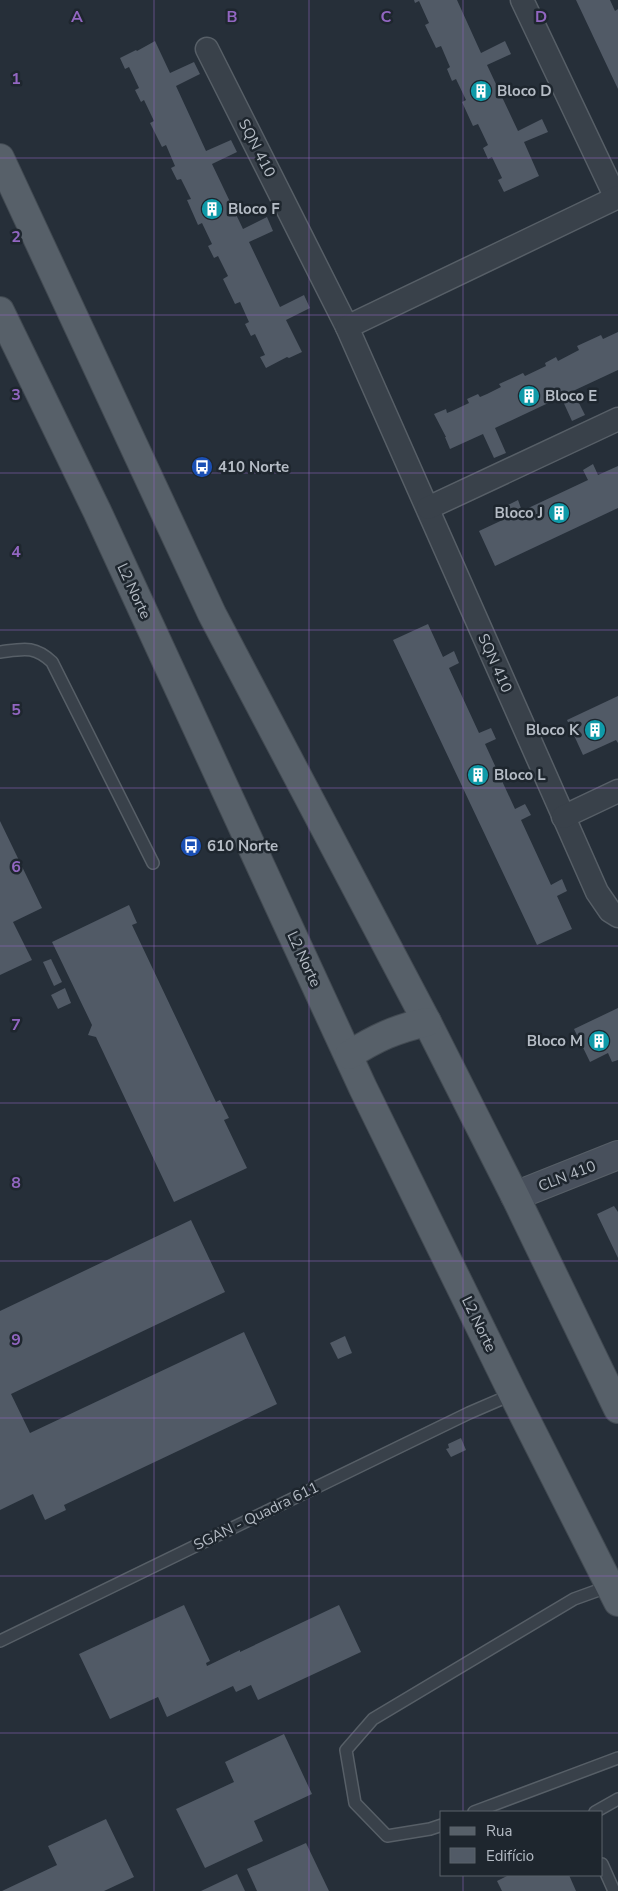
<svg xmlns="http://www.w3.org/2000/svg" width="618" height="1891" font-family="'Nunito Sans',sans-serif">
	<rect width="100%" height="100%" fill="#262f39"/>
	<g fill="#515a66">
		<polygon points="414,0 457,0 481,53 505,41 511,54 487,65 518,131 542,119 548,132 524,142 539,176 504,192 498,180 502,178 492,157 488,159 483,148 488,145 478,124 473,126 462,102 466,100 456,79 452,81 447,69 450,67 441,46 436,48 425,25 429,23 419,1 415,3"/>
		<polygon points="576,0 610,0 615,11 618,9 618,89"/>
		<polygon points="155,41 170,73 194,62 200,74 176,86 206,151 231,140 237,152 212,164 243,229 267,217 273,231 249,242 280,307 304,295 310,308 286,320 302,352 289,358 287,357 266,368 260,357 265,355 255,334 251,336 245,324 249,322 240,302 235,304 223,279 228,276 218,256 214,258 208,246 212,244 202,223 198,225 187,200 191,199 181,179 177,180 171,168 175,166 166,145 162,147 150,123 154,121 144,100 141,102 135,90 139,88 129,67 125,69 120,58 136,50 137,51"/>
		<polygon points="618,332 618,370 573,391 585,415 572,421 561,397 495,428 506,453 494,458 483,434 450,449 445,437 446,437 434,414 446,409 447,413 452,411 469,403 467,399 478,394 480,397 487,394 501,387 499,384 523,373 525,376 546,366 545,363 556,357 558,361 579,350 577,346 601,335 603,339"/>
		<polygon points="593,464 598,475 618,466 618,508 495,566 479,531 511,516 506,506 518,500 522,511 588,480 583,470"/>
		<polygon points="428,624 443,657 454,651 459,663 449,668 479,733 491,728 496,739 485,744 515,809 525,804 531,815 521,820 551,885 562,879 567,891 557,896 572,929 537,945 393,640"/>
		<polygon points="618,696 618,743 616,740 583,755 567,720"/>
		<polygon points="0,821 42,908 13,922 32,960 0,975"/>
		<polygon points="129,905 137,923 132,925 216,1102 220,1100 229,1118 224,1120 247,1168 174,1202 96,1037 88,1035 92,1025 52,942"/>
		<polygon points="51,959 62,982 54,986 43,962"/>
		<polygon points="65,988 71,1003 58,1009 51,995"/>
		<polygon points="618,1008 618,1060 612,1062 608,1053 590,1062 574,1029"/>
		<polygon points="614,1206 618,1212 618,1258 597,1214"/>
		<polygon points="191,1220 225,1292 11,1394 30,1433 244,1332 277,1404 64,1505 66,1510 45,1520 33,1494 0,1510 0,1311"/>
		<polygon points="345,1336 352,1353 338,1359 330,1343"/>
		<polygon points="461,1438 466,1450 451,1457 446,1449 449,1448 448,1444"/>
		<polygon points="184,1605 210,1661 206,1663 207,1666 240,1650 240,1652 339,1605 361,1652 258,1700 251,1685 236,1692 233,1686 167,1717 158,1697 110,1719 79,1654"/>
		<polygon points="284,1734 312,1794 254,1821 263,1841 205,1868 176,1809 234,1782 225,1762"/>
		<polygon points="106,1819 134,1877 104,1891 2,1891 57,1865 48,1846"/>
		<polygon points="306,1843 329,1891 257,1891 247,1869"/>
		<polygon points="237,1874 245,1891 201,1891"/>
		<polygon points="509,1875 569,1875 576,1891 502,1891 497,1881"/>
	</g>
	<g fill="none" stroke-linecap="round" stroke-linejoin="round">
		<g stroke="#575f67" stroke-width="14">
			<g id="lane">
				<path d="M 0,652 C 23,649 34,645 52,662 L 153,863"/>
				<polyline points="0,1641 469,1413 513,1394"/>
				<polyline points="474,1812 618,1758"/>
				<polyline points="595,1812 618,1799"/>
				<polyline points="442,1825 430,1829 387,1836 355,1803 346,1750 373,1719 574,1599 610,1586"/>
				<polyline points="602,1864 614,1891"/>
			</g>
		</g>
		<g stroke="#575f67" stroke-width="25">
			<g id="street">
				<polyline points="522,0 616,198"/>
				<polyline points="207,49 347,327"/>
				<polyline points="618,197 347,327 597,892 610,911 618,916"/>
				<polyline points="428,508 618,419"/>
				<polyline points="563,817 618,791"/>
			</g>
		</g>
		<g stroke="#575f67" stroke-width="30">
			<polyline id="secondary" points="515,1196 618,1155"/>
		</g>
		<g stroke="#424a52" stroke-width="30">
			<g id="primary">
				<polyline points="0,158 212,614 427,1022 515,1196 618,1409"/>
				<polyline points="0,311 97,511 363,1088 513,1394 618,1602"/>
				<path d="M 349,1055 C 376,1038 395,1029 427,1022"/>
			</g>
		</g>
		<use href="#lane" stroke="#39414a" stroke-width="11"/>
		<use href="#street" stroke="#39414a" stroke-width="22"/>
		<use href="#secondary" stroke="#48505c" stroke-width="28"/>
		<use href="#primary" stroke="#576069" stroke-width="28"/>
	</g>
	<path fill="none" stroke="#9266c1" stroke-width="1" stroke-opacity="0.55" d="M 154,0 L 154,1891M 309,0 L 309,1891M 463,0 L 463,1812M 0,158 L 618,158M 0,315 L 618,315M 0,473 L 618,473M 0,630 L 618,630M 0,788 L 618,788M 0,946 L 618,946M 0,1103 L 618,1103M 0,1261 L 618,1261M 0,1418 L 618,1418M 0,1576 L 618,1576M 0,1733 L 618,1733M 463,1875 L 463,1891"/>
	<defs>
		<g id="building-disc" transform="scale(1.125)"><circle r="9.5" fill="#0f9aa8" stroke="#1e262e"/><path d="M-4-6H4V6H1V3H-1V6H-4ZM-2.5-4.3h1.7v1.8h-1.7ZM.8-4.3h1.7v1.8H.8ZM-2.5-1h1.7V.8h-1.7ZM.8-1h1.7V.8H.8Z" fill="#fff"/></g>
		<g id="bus-disc" transform="scale(1.125)"><circle r="9.5" fill="#1a4fb4" stroke="#1e262e"/><path d="M-5-6H5V4H4V6H2V4H-2V6H-4V4H-5ZM-3.5-4V0h7V-4ZM-3.5 1.2v1.5H-2V1.2ZM2 1.2v1.5H3.5V1.2Z" fill="#fff"/></g>
	</defs>
	<g fill-rule="evenodd">
		<use href="#building-disc" x="481" y="91"/>
		<use href="#building-disc" x="212" y="209"/>
		<use href="#building-disc" x="529" y="396"/>
		<use href="#bus-disc" x="202" y="467"/>
		<use href="#building-disc" x="559" y="513"/>
		<use href="#building-disc" x="595" y="730"/>
		<use href="#building-disc" x="478" y="775"/>
		<use href="#bus-disc" x="191" y="846"/>
		<use href="#building-disc" x="599" y="1041"/>
	</g>
	<g text-anchor="middle" stroke-width="5" stroke-linejoin="round" paint-order="stroke">
		<g font-size="15" font-weight="bold" fill="#b5bcc5" stroke="#1e262e" text-anchor="start">
			<text x="497" y="96">Bloco D</text>
			<text x="228" y="214">Bloco F</text>
			<text x="545" y="401">Bloco E</text>
			<text x="218" y="472">410 Norte</text>
			<text x="543" y="518" text-anchor="end">Bloco J</text>
			<text x="579" y="735" text-anchor="end">Bloco K</text>
			<text x="494" y="780">Bloco L</text>
			<text x="207" y="851">610 Norte</text>
			<text x="583" y="1046" text-anchor="end">Bloco M</text>
		</g>
		<g font-size="15" fill="#b5bcc5" stroke="#1e262e">
			<text transform="translate(257 148) rotate(63)" y="5">SQN 410</text>
			<text transform="translate(134 591) rotate(65)" y="5">L2 Norte</text>
			<text transform="translate(495 663) rotate(66)" y="5">SQN 410</text>
			<text transform="translate(304 959) rotate(65)" y="5">L2 Norte</text>
			<text transform="translate(567 1176) rotate(-21)" y="5">CLN 410</text>
			<text transform="translate(479 1324) rotate(64)" y="5">L2 Norte</text>
			<text transform="translate(256 1516) rotate(-26)" y="5">SGAN - Quadra 611</text>
		</g>
	</g>
	<g font-size="16" text-anchor="middle" font-weight="bold" fill="#9266c1" stroke="#1e262e" stroke-width="5" stroke-linejoin="round" paint-order="stroke">
		<text x="77" y="22">A</text>
		<text x="232" y="22">B</text>
		<text x="386" y="22">C</text>
		<text x="541" y="22">D</text>
		<text x="16" y="84">1</text>
		<text x="16" y="242">2</text>
		<text x="16" y="400">3</text>
		<text x="16" y="557">4</text>
		<text x="16" y="715">5</text>
		<text x="16" y="872">6</text>
		<text x="16" y="1030">7</text>
		<text x="16" y="1188">8</text>
		<text x="16" y="1345">9</text>
	</g>
	<rect x="440" y="1811" width="162" height="65" fill="#1e262e" stroke="#5a626a"/>
	<rect x="450" y="1827" width="25" height="8" fill="#576069" stroke="#5a626a"/>
	<text x="486" y="1836" font-size="15" fill="#b5bcc5">Rua</text>
	<rect x="450" y="1848" width="25" height="15" fill="#515a66" stroke="#5a626a"/>
	<text x="486" y="1861" font-size="15" fill="#b5bcc5">Edifício</text>
</svg>
